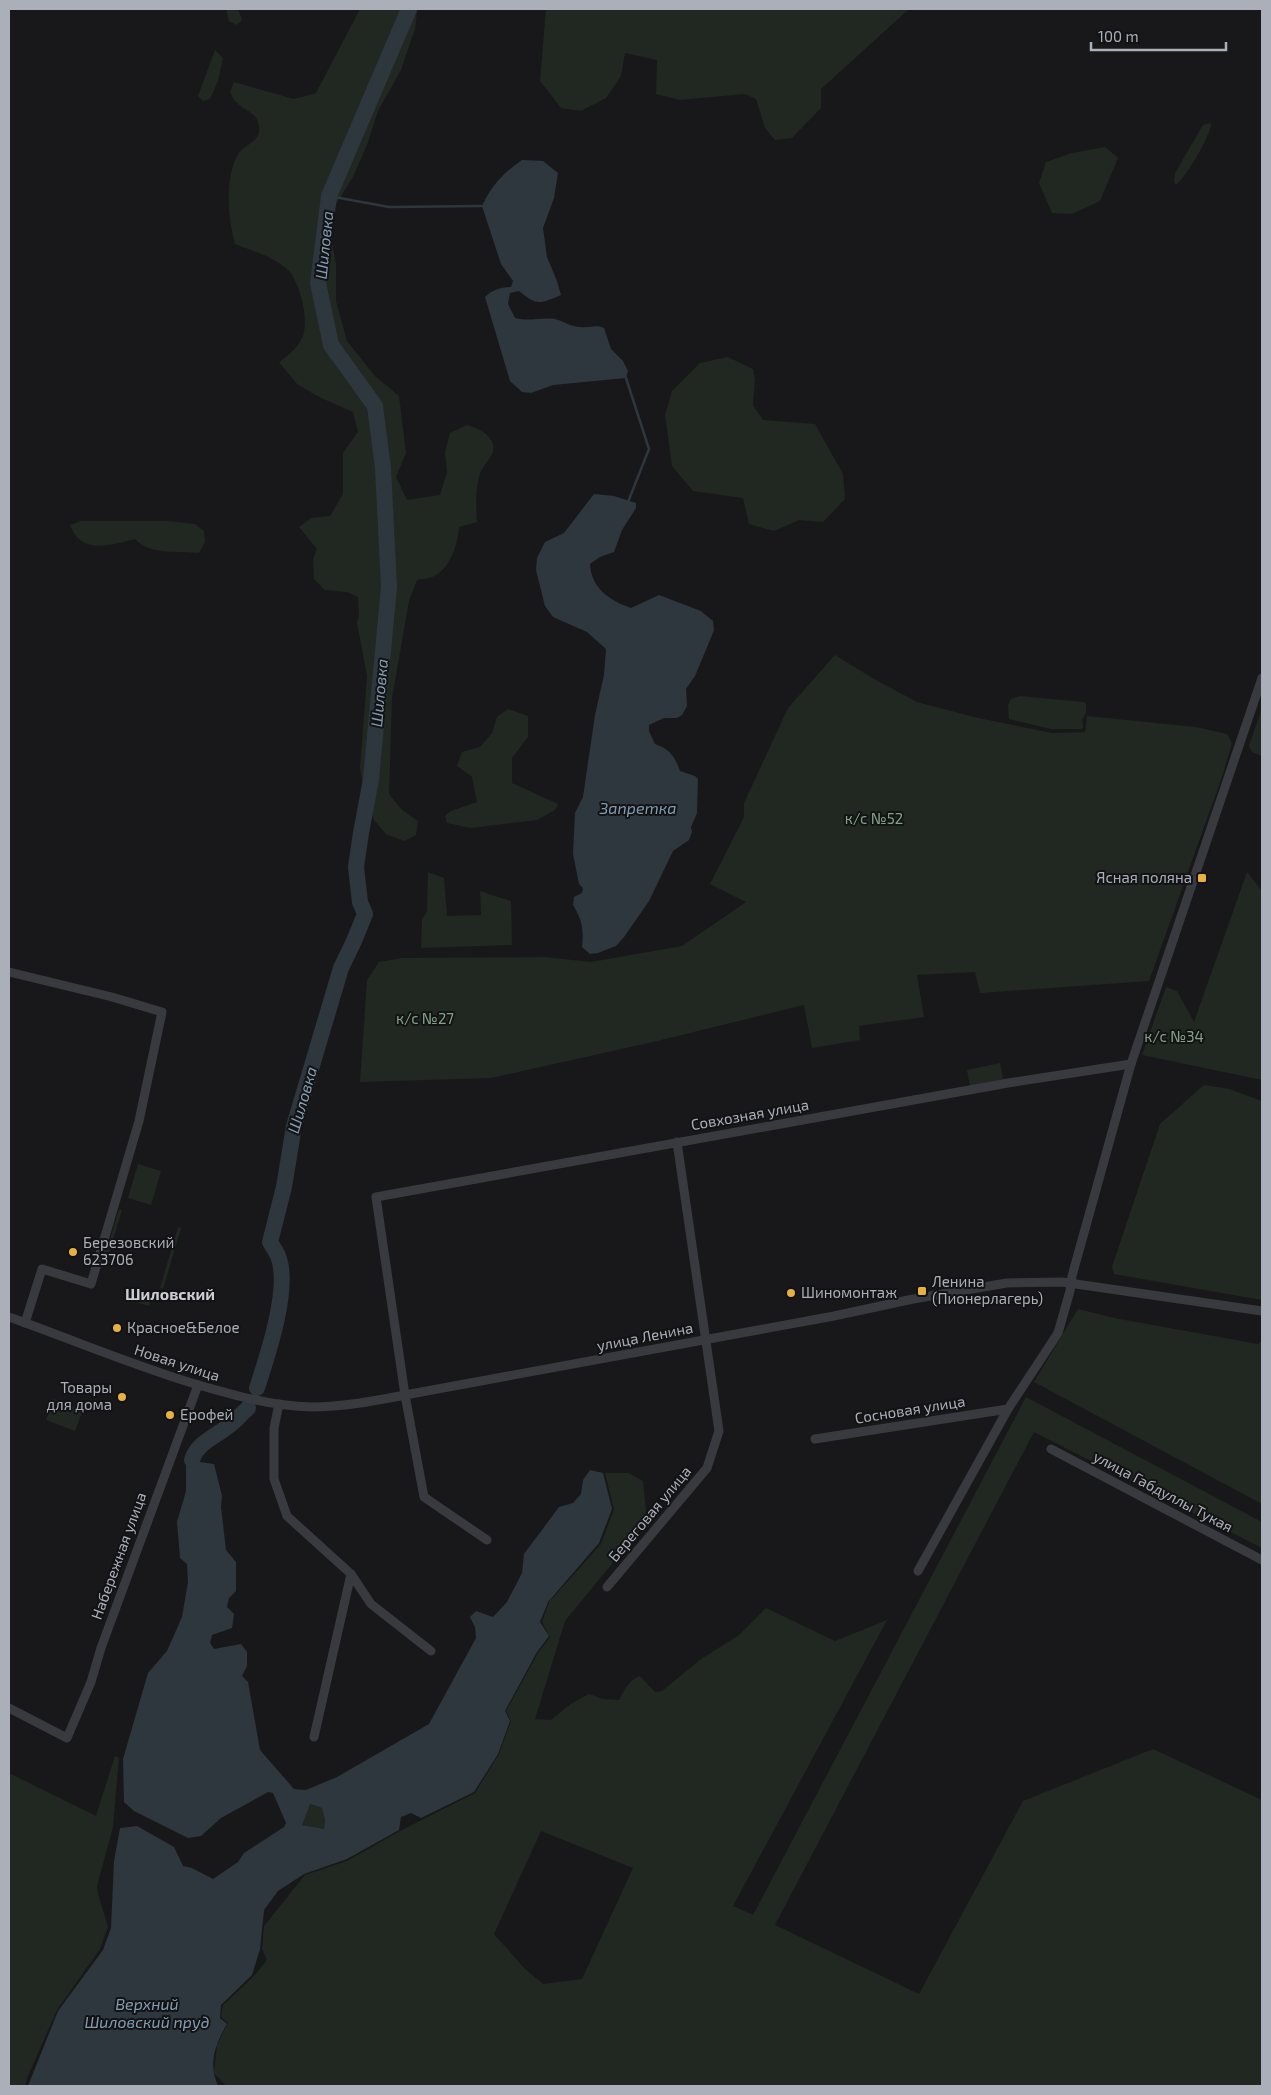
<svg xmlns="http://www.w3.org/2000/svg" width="1271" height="2095" font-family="'Exo 2',sans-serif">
	<rect width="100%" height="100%" fill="#18181a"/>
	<g fill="#202821" fill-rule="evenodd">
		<polygon points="226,9 238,9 242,20 237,25 229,21"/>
		<path d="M 360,9 L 415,9 L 417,12 L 415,29 L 401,70 L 378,111 L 367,145 L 353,177 L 335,206 L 330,233 L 336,264 L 336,301 L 347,341 L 375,376 L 399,396 L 406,453 L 396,477 L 407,500 L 440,495 L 447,472 L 445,453 L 450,433 L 467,425 C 479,428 499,438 492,454 C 489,461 482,467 480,474 C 475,489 476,507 477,522 L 459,527 C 458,544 450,570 432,577 C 428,579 421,579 417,580 L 409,601 L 392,698 L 389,794 L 402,810 L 418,821 L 416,835 L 404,841 L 386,834 L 374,820 L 364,793 L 360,768 L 367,676 L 357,623 L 359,615 L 358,597 L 347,592 L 325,590 L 314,579 L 313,559 L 317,549 L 299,527 L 311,518 L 330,516 L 343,494 L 343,453 L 358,432 L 353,412 L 317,396 L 297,384 L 279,362 C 288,356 297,348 302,338 C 310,321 300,281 287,269 C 272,256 253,251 235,244 C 228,220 224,175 239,153 C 246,143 261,142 259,127 C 258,112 244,111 236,102 C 233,100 232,95 230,92 L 234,82 L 294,99 L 316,93 Z"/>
		<polygon points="546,9 909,9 821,89 821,108 792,138 775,140 765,128 756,99 745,94 680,100 656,94 657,60 625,53 621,76 606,98 581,111 561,108 540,81"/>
		<polygon points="215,50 223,58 218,81 210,99 203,101 198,96"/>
		<path d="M 1211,123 C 1212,134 1185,178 1176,185 L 1174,182 L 1175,173 L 1203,125 Z"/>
		<polygon points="1105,147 1118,158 1100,201 1072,214 1052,213 1039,183 1046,162 1072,153"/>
		<polygon points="728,357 753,369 755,380 753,405 763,420 815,424 843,474 845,499 823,522 799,520 774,531 749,524 743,498 693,491 672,466 665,415 672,391 700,363"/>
		<path d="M 81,521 L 168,521 L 195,524 L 204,531 L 205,542 L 199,553 C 179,551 149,555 135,539 C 119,543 93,552 79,539 C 75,536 72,529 70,525 Z"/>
		<polygon points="835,655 874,679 917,702 978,718 1052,733 1085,732 1087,716 1196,727 1227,734 1232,743 1223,774 1149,981 980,993 975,972 917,975 924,1017 859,1026 860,1040 812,1048 804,1005 653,1042 491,1078 360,1082 367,980 379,962 402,958 545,957 591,962 682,946 746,902 710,884 744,817 744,803 788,708"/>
		<polygon points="1020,696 1084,702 1086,704 1086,712 1082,720 1083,726 1082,729 1051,729 1009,719 1008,705 1011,699"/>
		<polygon points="1262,708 1262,756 1252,752 1249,746"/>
		<polygon points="508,709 528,716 528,737 512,758 512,783 558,804 555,810 537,820 470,828 447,823 445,816 451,811 477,802 472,777 457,766 462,752 480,747 492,733 497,717"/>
		<polygon points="428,872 444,878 447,916 481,915 480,891 511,901 512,945 421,948 422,920 427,911"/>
		<polygon points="1247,872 1262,891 1262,1080 1142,1055 1166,987 1177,991 1194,1022"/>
		<polygon points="1000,1063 1003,1079 970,1086 967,1070"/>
		<polygon points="1204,1085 1229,1089 1262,1101 1262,1300 1114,1274 1112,1267 1160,1124"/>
		<polygon points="138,1164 161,1171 151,1205 128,1198"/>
		<polygon points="119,1210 122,1210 108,1256 105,1255"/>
		<polygon points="178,1227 181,1228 163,1289 160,1288"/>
		<polygon points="136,1291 152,1295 149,1306 133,1301"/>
		<polygon points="1078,1309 1114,1318 1258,1344 1262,1341 1262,1504 1034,1382"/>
		<path d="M 1026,1397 L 1262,1522 L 1262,1548 L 1034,1432 L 775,1925 L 919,1994 L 1023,1801 L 1153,1749 L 1262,1800 L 1262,2086 L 226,2086 L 214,2073 L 217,2045 L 228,2023 L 221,2017 L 223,2005 L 254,1976 L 267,1960 L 262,1949 L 264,1926 L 305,1875 L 347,1861 L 400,1831 L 475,1793 L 499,1754 L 511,1721 L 506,1711 L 538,1653 L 550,1637 L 542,1622 L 549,1602 L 601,1544 L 614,1509 L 605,1473 L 629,1473 L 643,1481 L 647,1521 L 565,1621 L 535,1719 L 551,1720 L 572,1703 L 589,1694 L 603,1699 L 619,1700 C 624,1690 629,1680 640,1676 L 655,1692 L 662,1691 L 701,1659 L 739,1635 L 766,1608 L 835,1641 L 887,1620 L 733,1906 L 753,1915 ZM 541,1831 L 633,1868 L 582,1979 L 543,1984 L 525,1969 L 494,1934 Z"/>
		<polygon points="54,1399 83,1410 75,1431 46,1420"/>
		<polygon points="115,1756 119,1758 113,1827 97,1886 98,1894 108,1927 100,1949 57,2010 27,2078 25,2086 9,2086 9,1773 96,1816"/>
		<polygon points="309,1804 322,1808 325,1820 324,1829 302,1825"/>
	</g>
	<g fill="#2e373d" fill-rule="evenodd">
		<path d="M 522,160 L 543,161 L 558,173 L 554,198 L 543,228 L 547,257 L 557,281 L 561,295 C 540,304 537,306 519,291 L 510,293 L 508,304 L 515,318 C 530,322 539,317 555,319 C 564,321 570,327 581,327 C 590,328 597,324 604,328 L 611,349 L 623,361 L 628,371 L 626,378 L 553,385 L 531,393 L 522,392 L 510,381 L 485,297 C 492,290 501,287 511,287 L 513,281 L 501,264 L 482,206 C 491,186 504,172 522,160 Z"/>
		<path d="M 594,494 L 614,496 L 636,503 L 636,508 L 622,530 L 614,552 L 600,557 L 590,564 C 591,588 610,601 631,608 L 659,595 L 701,611 L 713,621 L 714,630 L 710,640 L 695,676 L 686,689 L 687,706 L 682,715 L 677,718 L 664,718 L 649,725 L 649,731 L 655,744 C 670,749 675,757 680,771 L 695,776 L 698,779 L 697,813 L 691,827 L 692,832 L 689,840 L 673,851 L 649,901 L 624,937 L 616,946 L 598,953 L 590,954 L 582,947 C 584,931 582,919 573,905 L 574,897 L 582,893 L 583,888 L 579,884 L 573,854 L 575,813 L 583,797 L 595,715 L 604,675 L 606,649 L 587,632 L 553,617 L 545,606 L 536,570 L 537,558 L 545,542 L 564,533 Z"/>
		<path d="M 195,1443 L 204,1443 L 198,1454 L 200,1462 L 214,1464 L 222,1496 L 221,1507 L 226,1550 L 236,1562 L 236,1591 L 229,1598 L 227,1607 L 234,1614 L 232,1628 L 212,1635 L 210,1643 L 214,1649 L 241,1644 L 247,1652 L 247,1666 L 242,1676 L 248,1682 L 260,1750 L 294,1789 L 306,1790 L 337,1777 L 429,1724 L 476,1638 L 475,1627 L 470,1617 L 476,1611 L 493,1617 L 507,1602 L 522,1573 L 524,1554 L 559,1507 L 573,1503 L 581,1494 L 583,1480 L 590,1470 L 603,1473 L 612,1509 L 599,1543 L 548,1602 L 540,1622 L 549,1636 L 537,1652 L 505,1711 L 510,1721 L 498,1754 L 474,1792 L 421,1818 L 411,1813 L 401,1817 L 399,1830 L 347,1859 L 304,1874 L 278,1891 L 264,1910 L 260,1949 L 252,1975 L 221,2005 L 220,2018 L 227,2024 C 215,2045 208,2063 218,2086 L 28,2086 L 58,2011 L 103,1950 L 111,1928 L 114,1861 L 120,1828 L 137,1826 L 174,1847 L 183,1866 L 192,1868 L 213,1879 L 238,1862 L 244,1853 L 284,1827 L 286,1823 L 273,1793 L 268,1792 L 221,1818 L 201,1836 L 188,1838 L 134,1811 L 124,1802 L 123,1759 L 148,1673 L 167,1651 L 182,1617 L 188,1582 L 187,1564 L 180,1558 L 177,1522 L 186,1491 L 186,1464 ZM 310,1804 L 322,1808 L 325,1820 L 324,1829 L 302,1825 Z"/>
	</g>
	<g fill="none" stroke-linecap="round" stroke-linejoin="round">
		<g stroke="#2e373d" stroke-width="2.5">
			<polyline points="329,196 389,207 482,206"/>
			<polyline points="626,378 649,449 628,502"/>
		</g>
		<g stroke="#2e373d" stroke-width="16">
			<path d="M 257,1388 C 267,1357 291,1287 278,1256 C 276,1251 272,1246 270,1242 L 284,1187 L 294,1126 L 341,968 L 354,941 L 365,914 L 360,902 L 356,867 L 361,833 L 371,779 L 389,587 L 383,468 L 375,406 L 331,345 L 318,283 L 329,196 L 409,9"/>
			<path d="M 192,1460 C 197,1443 215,1437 227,1427 C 235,1422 241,1414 248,1408"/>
		</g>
		<g stroke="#393a3f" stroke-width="9">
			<polyline points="9,972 112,997 162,1012 139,1121 91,1284 42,1269 25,1323"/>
			<path d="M 9,1317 C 71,1339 132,1365 195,1384 C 233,1395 271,1406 311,1407 C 343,1407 374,1401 405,1395 L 834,1316 L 913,1299 L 1007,1283 L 1062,1282 L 1262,1311"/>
			<polyline points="279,1404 274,1428 274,1479 287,1516 351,1574 314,1737"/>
			<polyline points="815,1439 1008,1409"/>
			<polyline points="1051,1449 1262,1560"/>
			<polyline points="487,1540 424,1497 405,1395 376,1197 1008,1083 1131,1064"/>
			<polyline points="918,1571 1008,1409 1058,1333 1070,1291 1072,1276 1131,1064 1262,678"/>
			<polyline points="351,1574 371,1604 431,1651"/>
			<polyline points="607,1587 707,1468 719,1431 677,1142"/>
			<polyline points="9,1708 67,1738 91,1682 101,1648 198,1385"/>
		</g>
	</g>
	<g fill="#e8b041" stroke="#131315" stroke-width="2">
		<rect x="1197" y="873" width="10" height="10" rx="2.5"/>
		<circle cx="73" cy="1252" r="5"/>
		<rect x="917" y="1286" width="10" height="10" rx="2.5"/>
		<circle cx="791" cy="1293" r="5"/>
		<circle cx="117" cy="1328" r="5"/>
		<circle cx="122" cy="1397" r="5"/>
		<circle cx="170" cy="1415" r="5"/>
	</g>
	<g text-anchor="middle" stroke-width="4" stroke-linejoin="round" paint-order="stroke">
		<g font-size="15" fill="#83a385" stroke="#131315">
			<text x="874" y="824">к/с №52</text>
			<text x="425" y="1024">к/с №27</text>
			<text x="1174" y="1042">к/с №34</text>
		</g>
		<g font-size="15" fill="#abafb9" stroke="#131315" text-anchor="start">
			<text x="1192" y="883" text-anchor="end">Ясная поляна</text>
			<text x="83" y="1248">Березовский<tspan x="83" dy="17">623706</tspan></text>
			<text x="932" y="1287">Ленина<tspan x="932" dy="17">(Пионерлагерь)</tspan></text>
			<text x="801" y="1298">Шиномонтаж</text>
			<text x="127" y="1333">Красное&amp;Белое</text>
			<text x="112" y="1393" text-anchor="end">Товары<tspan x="112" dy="17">для дома</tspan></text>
			<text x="180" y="1420">Ерофей</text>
		</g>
		<g font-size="15" fill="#abafb9" stroke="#131315">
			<text transform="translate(750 1115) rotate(-10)" y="5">Совхозная улица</text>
			<text transform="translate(645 1337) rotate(-11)" y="5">улица Ленина</text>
			<text transform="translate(177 1363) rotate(18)" y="5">Новая улица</text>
			<text transform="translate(910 1410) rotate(-9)" y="5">Сосновая улица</text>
			<text transform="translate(1163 1492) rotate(28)" y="5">улица Габдуллы Тукая</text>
			<text transform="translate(650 1514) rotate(-50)" y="5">Береговая улица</text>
			<text transform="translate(119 1556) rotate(-70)" y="5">Набережная улица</text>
		</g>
		<g font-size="16" font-style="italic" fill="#849cb2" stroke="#131315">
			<text transform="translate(324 245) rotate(-84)" y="6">Шиловка</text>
			<text transform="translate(379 693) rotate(-85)" y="6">Шиловка</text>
			<text x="638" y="814">Запретка</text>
			<text transform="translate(302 1100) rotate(-74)" y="6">Шиловка</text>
			<text x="147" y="2010">Верхний<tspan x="147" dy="18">Шиловский пруд</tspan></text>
		</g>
		<g font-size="16" font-weight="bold" fill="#ccced5" stroke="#131315">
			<text x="170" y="1300">Шиловский</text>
		</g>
	</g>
	<rect width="1271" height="2095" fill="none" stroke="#abafb9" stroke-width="20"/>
	<path d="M1091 42v8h135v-8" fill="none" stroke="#abafb9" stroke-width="2.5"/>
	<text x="1098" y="42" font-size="15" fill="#abafb9" stroke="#131315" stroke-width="4" paint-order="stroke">100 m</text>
</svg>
